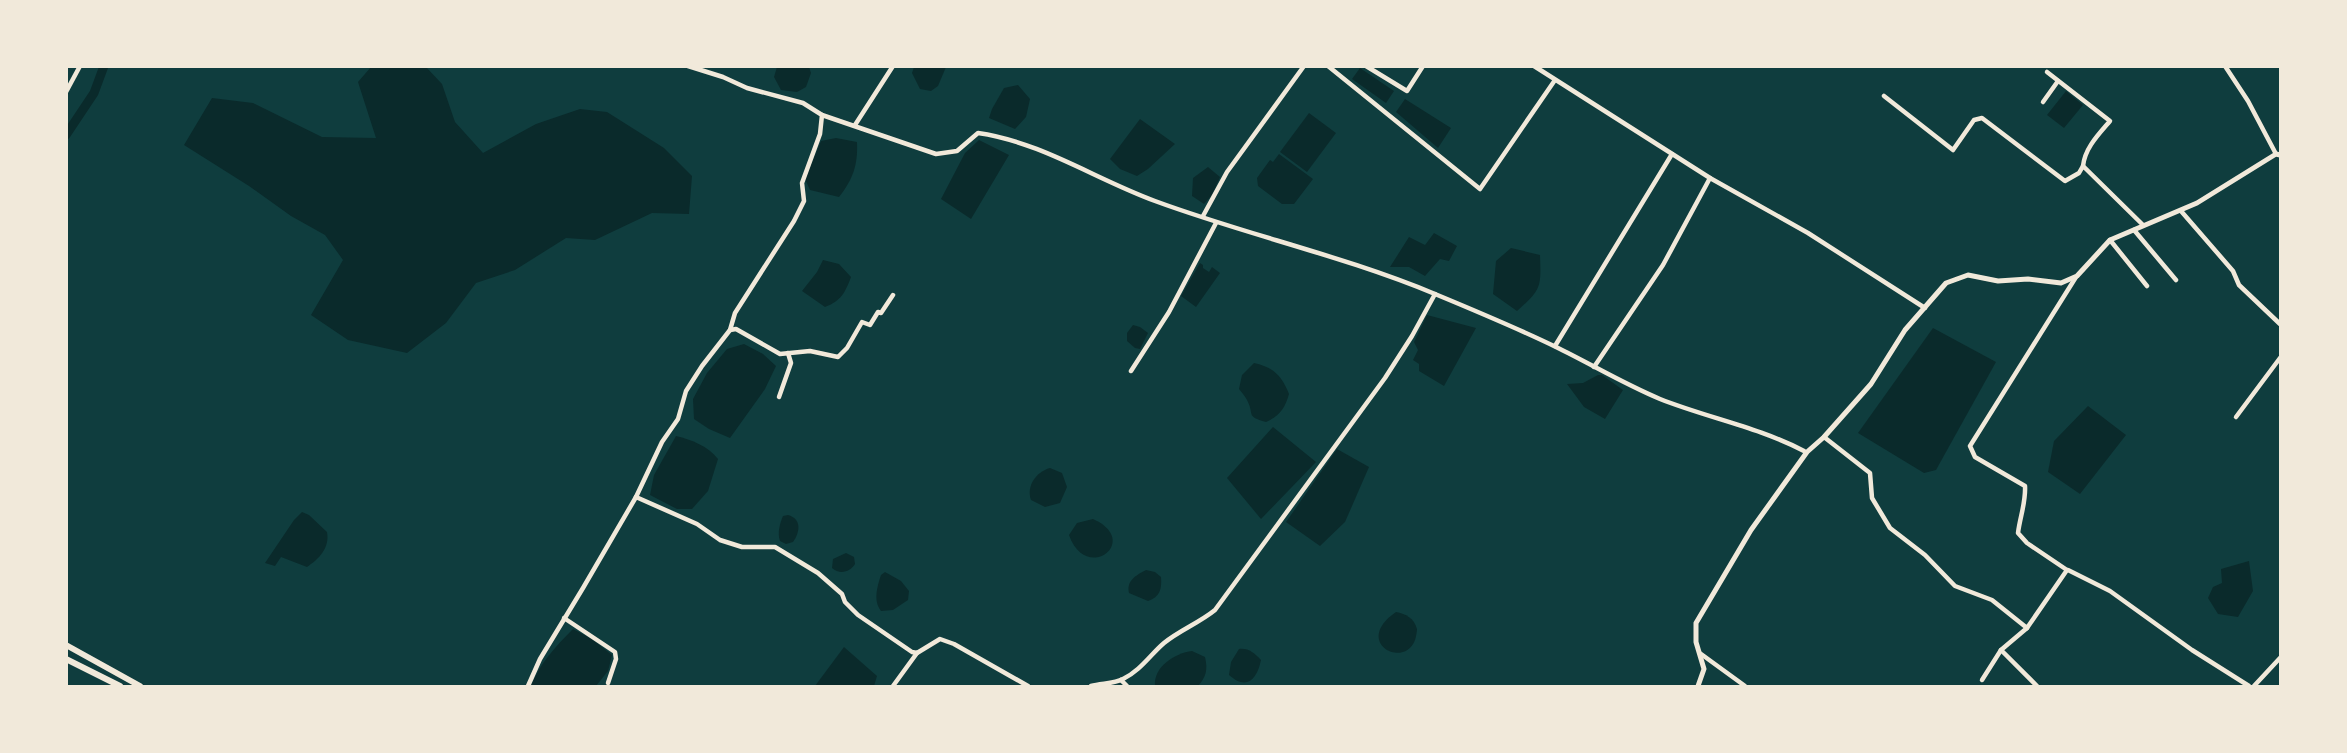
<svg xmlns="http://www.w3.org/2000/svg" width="2347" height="753" font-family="'Public Sans',sans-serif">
	<rect width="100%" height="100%" fill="#0f3d3e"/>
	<g fill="#0a2a2b">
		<polygon points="371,67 426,67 442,84 455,122 483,153 536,124 580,109 607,112 664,148 692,176 689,214 652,213 595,240 566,238 515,270 476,283 446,323 407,353 348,340 311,315 343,260 325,235 291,216 249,186 184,145 212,98 253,103 322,137 376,138 358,82"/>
		<polygon points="777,67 809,67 811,73 806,87 797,92 781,90 774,77"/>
		<polygon points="914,67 945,66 946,67 938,86 931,91 920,89 912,73"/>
		<polygon points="1360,68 1394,91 1386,103 1352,79"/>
		<polygon points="1018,85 1030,99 1026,117 1015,129 989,118 992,109 1004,88"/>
		<polygon points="2066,91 2083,105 2064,128 2047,115"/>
		<polygon points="1405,99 1451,128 1438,148 1396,112"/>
		<polygon points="1309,113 1336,133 1307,172 1280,152"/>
		<polygon points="1140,119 1175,144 1148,169 1137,176 1120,169 1110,159"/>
		<path d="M 836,138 L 857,142 C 858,165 853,179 839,197 L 810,190 L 805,179 L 821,141 Z"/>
		<polygon points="979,140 1009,155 971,219 941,199 965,153"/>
		<polygon points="1279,154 1313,179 1294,204 1282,204 1258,186 1257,178 1270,160 1273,162"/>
		<polygon points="1208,167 1220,177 1212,195 1204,204 1192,196 1193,178"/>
		<polygon points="1434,233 1457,246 1449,261 1440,259 1425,276 1409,267 1390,267 1409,237 1425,245"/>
		<path d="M 1511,248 L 1540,255 C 1541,287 1542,289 1517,311 L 1493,294 L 1496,261 Z"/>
		<path d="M 823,260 L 839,264 L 851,277 C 845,293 841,301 825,307 L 802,291 L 817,272 Z"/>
		<polygon points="1200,263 1203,265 1203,268 1209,272 1212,267 1220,273 1196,307 1181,296"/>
		<polygon points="1427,315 1476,328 1444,386 1419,371 1419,364 1413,360 1418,350 1414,342"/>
		<polygon points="1133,325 1140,327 1148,333 1140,349 1135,348 1127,341 1127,333"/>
		<polygon points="1933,328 1996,362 1936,470 1924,473 1858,433"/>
		<polygon points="744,344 763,354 776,366 765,389 730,438 709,429 694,419 693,399 707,373 727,349"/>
		<path d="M 1254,363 C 1273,367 1282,376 1289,394 C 1285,408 1280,416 1266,422 C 1245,416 1255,415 1247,400 C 1245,396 1242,393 1239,389 L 1242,375 Z"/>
		<polygon points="1598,375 1602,375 1623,390 1605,419 1584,407 1567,384 1583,383"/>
		<polygon points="2088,406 2126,435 2080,494 2048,472 2054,441"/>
		<polygon points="1273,427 1316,462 1261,519 1227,478"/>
		<path d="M 676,436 C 692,440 708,446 718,459 L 708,491 L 692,509 L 677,509 L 650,495 L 654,475 Z"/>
		<polygon points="1337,449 1369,467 1345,522 1320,546 1286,522"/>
		<path d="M 1050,468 L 1062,473 L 1067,487 L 1060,503 L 1045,507 L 1031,500 C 1026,486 1036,472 1050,468 Z"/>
		<path d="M 302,512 L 309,515 L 327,532 C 330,548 319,559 307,567 L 281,557 L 275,566 L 265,563 L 294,520 Z"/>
		<path d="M 788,515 C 802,519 800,532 793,542 L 786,544 L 780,541 C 777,533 780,523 783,516 Z"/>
		<path d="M 1093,519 C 1142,541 1086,584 1069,535 L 1077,523 Z"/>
		<path d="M 846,553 L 854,557 L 855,564 C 850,572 840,575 832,568 L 833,559 Z"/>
		<polygon points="2249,561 2253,591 2238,617 2218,614 2208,598 2213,587 2222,583 2221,569"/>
		<path d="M 1146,570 L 1155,572 L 1161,577 C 1162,589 1160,597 1148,601 L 1129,593 C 1126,581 1136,575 1146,570 Z"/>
		<path d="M 885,572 L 901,581 L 909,591 L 908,600 L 893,610 L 881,611 C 873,601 877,587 881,575 Z"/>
		<path d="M 1396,612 C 1406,614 1414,618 1417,629 C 1417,631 1416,637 1415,640 C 1404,670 1352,642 1396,612 Z"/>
		<path d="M 573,629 L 592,639 L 612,655 L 608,671 L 596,686 L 531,686 C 540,663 555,647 573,629 Z"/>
		<polygon points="844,647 877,676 874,686 815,686"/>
		<path d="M 1239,649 C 1249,648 1254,653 1261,660 C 1257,679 1247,691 1229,675 L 1231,662 Z"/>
		<path d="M 1192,651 L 1205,657 C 1208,670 1206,677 1198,686 L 1155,686 C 1153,667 1175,653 1192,651 Z"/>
	</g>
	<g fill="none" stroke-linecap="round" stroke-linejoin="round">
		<polyline stroke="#0a2a2b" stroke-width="9" points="66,135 94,93 104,66"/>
		<g stroke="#f1e9da" stroke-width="4.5">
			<polyline points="1328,66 1480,189 1555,80"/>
			<polyline points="1366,66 1407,91 1423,66"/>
			<polyline points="1534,66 1710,178 1808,233 1925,308"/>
			<polyline points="2225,66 2248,101 2276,154"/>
			<path d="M 2047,72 L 2110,121 C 2098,135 2085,148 2083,166"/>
			<polyline points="66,92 80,66"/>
			<polyline points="1884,96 1953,150 1974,120 1982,118 2065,181 2079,173 2083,166 2143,225"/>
			<polyline points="2043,102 2058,81"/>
			<path d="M 822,115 L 936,154 L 957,151 L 978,133 C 1041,142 1095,179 1155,201 C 1247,235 1344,256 1435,294 C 1476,311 1517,328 1556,347 C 1591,364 1624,384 1660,399 C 1708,418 1758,427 1804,451"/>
			<polyline points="855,125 893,66"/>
			<polyline points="2181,211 2233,271 2239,285 2280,324"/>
			<polyline points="1203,216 1227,172 1304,66"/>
			<polyline points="2134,230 2176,280"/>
			<polyline points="2110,240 2147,286"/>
			<polyline points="730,330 736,329 780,354 810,351 838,357 847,348 862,322 870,325 878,312 881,313 893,295"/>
			<polyline points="1555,346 1672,154"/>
			<polyline points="1594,367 1663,265 1710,178"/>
			<polyline points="1131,371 1169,312 1216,223"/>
			<polyline points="779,397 791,363 788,353"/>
			<polyline points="2236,417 2280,358"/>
			<path d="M 1824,437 L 1870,473 L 1872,498 L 1890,528 L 1925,555 L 1955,586 L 1992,600 L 2027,628 L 2067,570 L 2027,543 L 2018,533 C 2020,517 2026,502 2025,486 L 1975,457 L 1970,446 L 2076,277"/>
			<polyline points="636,497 697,524 720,540 742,547 775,547 818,573 842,594 845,602 858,615 912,652 917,653 940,639 954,644 1028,686"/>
			<polyline points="2068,570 2110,591 2192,650 2249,686"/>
			<polyline points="564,618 615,652 616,659 608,683"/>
			<polyline points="2027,628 2001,650 2037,686"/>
			<polyline points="1701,654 1745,686"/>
			<polyline points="1121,680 1127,686"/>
			<polyline points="1982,680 2001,650"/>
			<polyline points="528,686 540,659 583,588 636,497 662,442 678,419 686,391 702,366 730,330 735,313 794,221 804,201 802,183 820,134 822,115 803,103 747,88 723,77 688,66"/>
			<polyline points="893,686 917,653"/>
			<path d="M 1091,686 C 1101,683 1114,684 1123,679 C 1141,670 1150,655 1164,643 C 1180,630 1199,623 1215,610 L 1385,378 L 1412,336 L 1435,294"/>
			<polyline points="2254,686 2280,658"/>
		</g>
		<polyline stroke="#f1e9da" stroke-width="5" points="1698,686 1704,669 1696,642 1696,623 1751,530 1807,452 1824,437 1871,384 1905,330 1946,283 1968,275 1998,281 2028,279 2061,283 2077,276 2110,240 2197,203 2276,154 2280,155"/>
		<g stroke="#f1e9da" stroke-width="6">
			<polyline points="66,645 140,686"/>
			<polyline points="66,659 120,686"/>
		</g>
	</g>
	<rect width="2347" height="753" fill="none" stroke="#f1e9da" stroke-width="136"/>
</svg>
